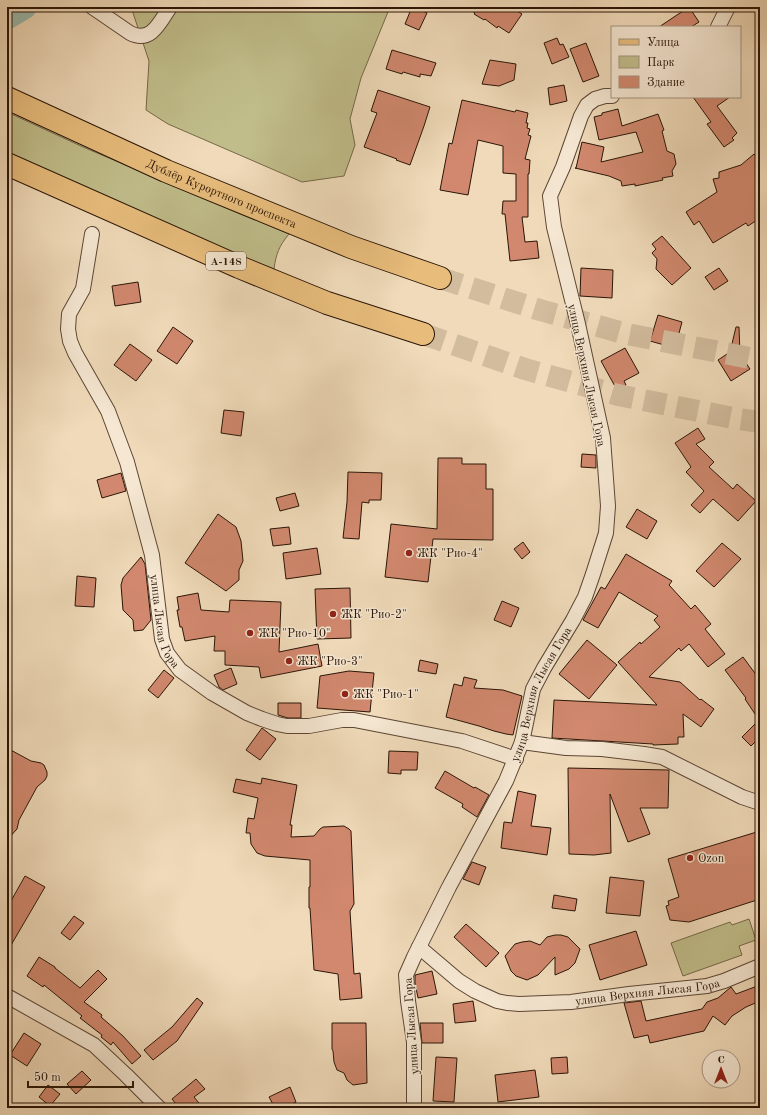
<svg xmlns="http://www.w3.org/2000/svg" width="767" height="1115" font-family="'Old Standard TT',serif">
	<rect width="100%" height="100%" fill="#f0dab9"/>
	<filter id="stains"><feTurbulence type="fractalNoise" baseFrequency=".005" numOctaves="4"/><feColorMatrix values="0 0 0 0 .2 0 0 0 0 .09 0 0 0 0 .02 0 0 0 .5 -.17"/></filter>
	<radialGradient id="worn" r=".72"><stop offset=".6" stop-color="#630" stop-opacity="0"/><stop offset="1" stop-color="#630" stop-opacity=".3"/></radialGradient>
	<g fill="#c0bd8a" stroke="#756948">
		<polygon points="131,7 390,7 361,78 350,119 355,145 344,176 302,182 168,124 146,110 149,61"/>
		<path d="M 7,112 L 83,147 L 289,234 C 279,246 276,254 274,269 L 210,244 L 7,153 Z"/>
		<polygon points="749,919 756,940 739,946 742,955 683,976 671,943 730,922 732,925"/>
	</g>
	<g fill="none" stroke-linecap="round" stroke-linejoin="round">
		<polyline stroke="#9abbae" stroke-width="25" points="7,17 24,7"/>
	</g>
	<g fill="#d1886e" stroke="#2a1507">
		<polygon points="412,7 415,7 427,13 419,30 405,24"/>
		<polygon points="467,7 511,7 522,14 509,33 498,26 497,28 485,19 484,20 474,14 475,13"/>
		<polygon points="689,7 699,22 691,27 659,27"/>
		<polygon points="557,38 560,45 563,44 569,57 552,64 544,43"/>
		<polygon points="586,43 599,76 583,82 570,49"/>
		<polygon points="392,50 436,63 431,76 420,74 420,77 403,72 402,74 386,69"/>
		<polygon points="490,60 516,64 514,80 499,86 482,84"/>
		<polygon points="564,85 567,101 550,105 548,88"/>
		<polygon points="378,90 430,107 424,126 410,165 396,160 397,159 364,147 377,113 371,111"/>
		<polygon points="693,97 730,97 717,106 737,133 732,138 734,140 724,147 707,124 711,122"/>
		<polygon points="462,100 515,112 516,110 528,113 526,123 528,123 527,128 530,129 528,135 531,136 525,159 530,160 529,174 528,174 528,217 522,217 525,242 537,241 539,258 510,261 505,214 502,214 503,201 516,201 516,174 503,173 503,146 478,140 468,195 440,190 449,143 452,144"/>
		<polygon points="618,109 622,126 658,114 664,130 662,131 667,151 674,154 676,164 672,171 673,176 662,178 663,180 635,186 635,184 622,186 621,181 609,176 575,168 576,168 582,142 604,147 601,162 643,152 636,132 599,140 594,117 602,115 602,113"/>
		<polygon points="754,154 760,161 760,218 748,226 746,223 713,243 699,221 694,225 686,212 717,192 713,179 719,178 719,172 741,165"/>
		<polygon points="662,236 691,268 672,285 656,269 657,259 652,253 656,249 652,244"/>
		<polygon points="581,268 613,270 612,298 580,296"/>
		<polygon points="719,268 728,281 714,290 705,277"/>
		<polygon points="138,282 141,302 115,306 112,286"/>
		<polygon points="658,315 682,322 675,348 650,341"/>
		<polygon points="173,327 193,341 177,364 157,351"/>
		<polygon points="736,327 739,327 740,354 750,369 731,381 718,360 730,352"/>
		<polygon points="130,344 152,360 136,381 114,365"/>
		<polygon points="625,348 639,373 624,381 626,385 617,390 601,361"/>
		<polygon points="224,410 244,412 241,436 221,433"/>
		<polygon points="698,428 705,439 696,444 714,462 709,467 733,489 737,484 756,501 738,521 713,499 700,513 691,505 704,491 686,472 691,467 675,443"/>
		<polygon points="582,454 596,455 596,468 581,467"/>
		<polygon points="438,458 462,458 462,464 486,464 486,489 493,489 493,540 433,539 428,582 385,577 391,524 437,529"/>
		<polygon points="348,472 382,473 381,500 369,500 369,503 362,502 359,539 343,538 347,502"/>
		<polygon points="121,473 126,491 102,498 97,480"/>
		<polygon points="295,493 299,506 280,511 276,498"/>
		<polygon points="637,509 657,521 647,539 626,527"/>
		<polygon points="218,514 236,527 241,541 243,561 239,570 239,580 226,591 185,563"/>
		<polygon points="289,527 291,544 273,546 270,529"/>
		<polygon points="523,542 530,552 522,559 514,549"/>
		<polygon points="722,543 741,559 714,587 696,571"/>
		<polygon points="317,548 321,574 286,579 283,553"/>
		<polygon points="626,554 672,581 669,585 691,609 695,605 711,624 705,629 725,654 708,667 689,644 681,651 679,648 649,677 680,682 700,700 701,699 714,709 701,727 683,714 684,737 678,737 678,744 653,745 653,744 552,738 554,700 657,705 618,662 640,642 641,644 660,627 654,620 658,616 619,592 598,628 583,620 601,587 605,589"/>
		<polygon points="141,557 145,564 151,620 143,630 134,631 133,620 123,610 121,585 123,578"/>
		<polygon points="77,576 96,578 94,607 75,606"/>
		<polygon points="350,588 351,638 317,639 315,589"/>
		<polygon points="198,593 201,610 229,612 230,600 281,602 279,652 318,644 322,666 261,678 259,667 225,665 225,651 214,651 215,636 185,641 182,627 180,627 177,610 179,610 177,597"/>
		<polygon points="502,601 519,608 511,627 494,620"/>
		<polygon points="587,640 617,665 589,699 559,674"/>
		<polygon points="743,657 760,680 760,737 751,746 742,737 759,720 745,699 746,698 725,670"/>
		<polygon points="420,660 438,664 436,674 418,671"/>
		<polygon points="231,668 237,684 223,690 219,687 214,675"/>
		<polygon points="164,670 174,678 158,698 148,690"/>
		<polygon points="349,671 374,673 370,712 317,708 320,676"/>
		<polygon points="464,677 477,680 474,688 503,690 522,696 513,735 506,734 494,731 479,726 446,717 454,684 462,686"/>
		<polygon points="278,703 301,703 301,718 288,718 278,715"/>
		<polygon points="262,728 276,739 260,760 246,750"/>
		<polygon points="7,748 31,761 41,763 44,765 47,772 47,776 45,780 37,787 19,820 17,829 7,840"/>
		<polygon points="389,751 418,752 417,770 401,770 401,774 388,773"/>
		<polygon points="568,768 669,770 668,808 640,808 650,834 628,842 610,794 611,853 594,855 569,854"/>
		<polygon points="445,771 474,788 475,787 489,795 477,817 462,807 463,804 435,788"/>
		<polygon points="262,778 297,785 290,825 292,825 291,837 314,836 320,829 323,827 344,826 349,829 351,831 354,904 350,911 354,974 360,973 362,998 340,1000 338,974 314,970 310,908 309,908 309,887 310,887 310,860 265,856 257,853 251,844 250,833 246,833 248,818 254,819 258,798 233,792 236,779 261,784"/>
		<polygon points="518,791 536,795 531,826 551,828 547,855 501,848 504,822 512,823"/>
		<polygon points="760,831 760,899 689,922 670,920 666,906 669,905 668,901 679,897 668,859"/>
		<polygon points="472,862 486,867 479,885 463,879"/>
		<polygon points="25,876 45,887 7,952 7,908"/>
		<polygon points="610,877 644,881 640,916 606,913"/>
		<polygon points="554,895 577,899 575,911 552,908"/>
		<polygon points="74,916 84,923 70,940 61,933"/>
		<polygon points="466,924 499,953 486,967 454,937"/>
		<polygon points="636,931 647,965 600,980 589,945"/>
		<polygon points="555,935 561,935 568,937 580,949 575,963 569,969 555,975 555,957 538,975 527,980 516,976 511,971 505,956 515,944 522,942 530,941 540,945 547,937"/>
		<polygon points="39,957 55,967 55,968 80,988 98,970 107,979 84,1002 102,1015 101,1017 123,1036 141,1056 132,1064 113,1042 111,1045 101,1037 102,1035 80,1018 82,1016 44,985 43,987 27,976"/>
		<polygon points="432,971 437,994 418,998 415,983 415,975"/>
		<polygon points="760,985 760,1001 746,1007 732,1016 725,1025 713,1016 704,1031 650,1043 648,1035 634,1038 624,1003 641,1001 646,1021 702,1009 707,1002 718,998 731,987 736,994"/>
		<polygon points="197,998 203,1003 177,1041 153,1060 144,1050 172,1027"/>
		<polygon points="473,1001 476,1021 455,1023 453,1004"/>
		<polygon points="332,1023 366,1023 367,1083 353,1085 347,1080 344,1073 337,1070 334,1062 333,1051 332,1049"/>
		<polygon points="420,1023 443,1023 443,1043 422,1043"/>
		<polygon points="24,1033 41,1044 27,1066 10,1055"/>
		<polygon points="436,1057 457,1058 454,1102 433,1101"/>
		<polygon points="567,1057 568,1073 552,1074 551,1058"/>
		<polygon points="535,1070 539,1097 498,1102 495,1075"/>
		<polygon points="82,1071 91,1080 76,1094 67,1084"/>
		<polygon points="196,1079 205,1089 194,1097 203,1108 179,1108 172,1099"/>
		<polygon points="48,1085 60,1094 50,1106 39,1097"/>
		<polygon points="290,1087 296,1102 283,1108 275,1108 269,1097"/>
	</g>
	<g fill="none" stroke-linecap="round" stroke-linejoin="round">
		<g stroke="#d2bc9e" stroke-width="22" stroke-dasharray="22 11" stroke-linecap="butt">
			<polyline points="440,278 540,310 627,334 760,360"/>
			<polyline points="423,334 525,369 618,395 738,419 760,422"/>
		</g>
		<g stroke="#5c4634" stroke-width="16">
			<g id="minor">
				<path d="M 92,7 L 130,33 C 151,44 160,22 170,7"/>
				<polyline points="718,27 728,7"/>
				<path id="s1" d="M 92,234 L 83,289 L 69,314 L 68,329 L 70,341 L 75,353 L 108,411 L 127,462 L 152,555 L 162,639 L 167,653 L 180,670 L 212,693 L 247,713 L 262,719 L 277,724 L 287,726 L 309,726 L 342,720 L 354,720 L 462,741 L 516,759"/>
				<polyline points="522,742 566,748 602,749 644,754 662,757 742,797 760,803"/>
				<path id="s2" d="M 419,947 L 459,981 L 475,991 L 497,1001 L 507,1003 L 519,1004 L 571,1002 L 629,994 L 707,986 L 724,981 L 760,966"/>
				<polyline points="7,996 94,1045 126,1075 159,1108"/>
				<path id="s3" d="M 414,1108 L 414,1042 L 408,1001 L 406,975 L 414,957 L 449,887 L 506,781 L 522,742 L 533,689 L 544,668 L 573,620 L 585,597 L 593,574 L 606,533 L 608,506 L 603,438 L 578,324 L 554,227 L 550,196 L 563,167 L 581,116 L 587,105 L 595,99 L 605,96 L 612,96"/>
			</g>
		</g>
		<g stroke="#2a1507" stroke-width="24">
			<g id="primary">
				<path id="s4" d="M 7,98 L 166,171 L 351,247 L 440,278"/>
				<polyline points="7,164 239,267 327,303 423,334"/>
			</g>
		</g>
		<use href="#minor" stroke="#f5e7d2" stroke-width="14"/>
		<use href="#primary" stroke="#e8bd7c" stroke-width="22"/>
	</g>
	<g fill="#8f2418" stroke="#f5e7d2" stroke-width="1.5">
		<circle cx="409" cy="553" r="4"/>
		<circle cx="333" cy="614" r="4"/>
		<circle cx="250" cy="633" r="4"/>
		<circle cx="289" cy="661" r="4"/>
		<circle cx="345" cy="694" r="4"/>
		<circle cx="690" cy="858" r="4"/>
	</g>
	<g text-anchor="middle" stroke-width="3" stroke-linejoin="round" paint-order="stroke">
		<rect fill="#f5e7d2" stroke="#675444" stroke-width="1" x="206" y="252" width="40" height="18" rx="3"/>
		<g font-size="11" font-weight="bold" fill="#2a1507">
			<text x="226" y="265">А-148</text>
		</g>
		<g font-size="12" fill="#2a1507" stroke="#f5e7d2">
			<text dy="4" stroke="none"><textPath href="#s4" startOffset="235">Дублёр Курортного проспекта</textPath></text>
			<text transform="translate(587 375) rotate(78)" y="4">улица Верхняя Лысая Гора</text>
			<text dy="4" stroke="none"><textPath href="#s1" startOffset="410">улица Лысая Гора</textPath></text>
			<text dy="4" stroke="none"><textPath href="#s3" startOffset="446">улица Верхняя Лысая Гора</textPath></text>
			<text dy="4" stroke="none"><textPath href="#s2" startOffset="247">улица Верхняя Лысая Гора</textPath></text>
			<text transform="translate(411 1026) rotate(-94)" y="4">улица Лысая Гора</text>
		</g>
		<g font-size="12" fill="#2a1507" stroke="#f5e7d2" text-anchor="start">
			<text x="417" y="557">ЖК "Рио-4"</text>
			<text x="341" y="618">ЖК "Рио-2"</text>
			<text x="258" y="637">ЖК "Рио-10"</text>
			<text x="297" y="665">ЖК "Рио-3"</text>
			<text x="353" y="698">ЖК "Рио-1"</text>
			<text x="698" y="862">Ozon</text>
		</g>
	</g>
	<rect width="767" height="1115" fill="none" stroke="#f0dab9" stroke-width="24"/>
	<rect x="8" y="8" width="751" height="1099" fill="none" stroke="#2a1507" stroke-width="2"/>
	<rect x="12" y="12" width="743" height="1091" fill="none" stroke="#2a1507"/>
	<rect x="611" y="26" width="130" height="72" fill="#f5e7d2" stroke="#a49381"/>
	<rect x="619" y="39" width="20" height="6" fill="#e8bd7c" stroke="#a49381"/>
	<text x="647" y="46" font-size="12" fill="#2a1507">Улица</text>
	<rect x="619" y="56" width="20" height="12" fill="#c0bd8a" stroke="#a49381"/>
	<text x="647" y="66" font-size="12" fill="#2a1507">Парк</text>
	<rect x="619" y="76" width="20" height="12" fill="#d1886e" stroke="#a49381"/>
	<text x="647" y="86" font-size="12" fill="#2a1507">Здание</text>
	<g transform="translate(721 1069)"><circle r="19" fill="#f5e7d2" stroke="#a49381"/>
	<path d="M0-3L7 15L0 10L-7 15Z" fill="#8f2418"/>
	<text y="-6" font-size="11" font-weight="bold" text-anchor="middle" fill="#2a1507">С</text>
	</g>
	<path d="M28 1081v6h105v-6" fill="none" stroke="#2a1507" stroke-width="2"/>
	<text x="34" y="1081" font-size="12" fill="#2a1507" stroke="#f5e7d2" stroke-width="3" paint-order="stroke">50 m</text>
	<rect width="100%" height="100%" filter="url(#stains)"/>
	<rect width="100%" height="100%" fill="url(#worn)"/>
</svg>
